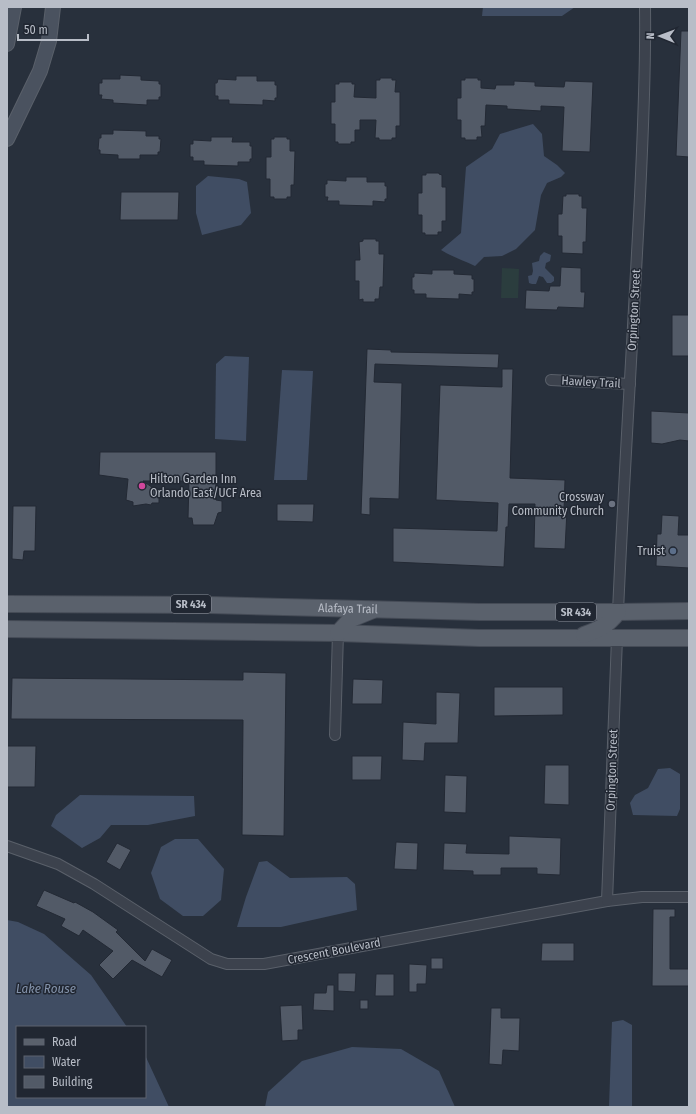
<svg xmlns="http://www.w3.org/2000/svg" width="696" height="1114" font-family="'Fira Sans Condensed',sans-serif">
	<rect width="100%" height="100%" fill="#28303c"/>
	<polygon fill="#2b3d3e" points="502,268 519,269 518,298 501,298"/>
	<g fill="#404d63">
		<polygon points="483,7 575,7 562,16 482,16"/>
		<path d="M 533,124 L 542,134 L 544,156 L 557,165 L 565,173 L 561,177 L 547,183 L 541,195 L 535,230 L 516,249 L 502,256 L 484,257 L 475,266 C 463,260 452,257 441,250 L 461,233 L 466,167 L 492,149 L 500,134 Z"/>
		<polygon points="208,176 239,179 247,182 251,213 241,225 202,235 196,213 196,186"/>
		<polygon points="544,252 551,255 550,261 546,263 545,268 554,277 554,281 551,283 547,283 543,277 539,276 536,284 532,284 529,283 528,276 532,275 533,271 532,263 539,261 540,256"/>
		<polygon points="225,356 249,357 246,441 215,439 216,364"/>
		<polygon points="282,370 313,371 307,480 274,480"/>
		<polygon points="670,768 680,774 680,809 677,816 633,815 630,803 635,795 648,788 658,769"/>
		<polygon points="80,795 194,796 195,816 148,825 111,825 100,838 82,848 51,826 56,815"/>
		<polygon points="175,839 198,839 224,869 221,900 203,916 183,916 160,899 151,873 161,847"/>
		<polygon points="267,861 290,878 347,877 355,884 357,910 281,927 237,927 246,897 259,862"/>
		<polygon points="7,920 18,922 44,934 91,975 127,1027 17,1027 17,1097 145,1097 145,1055 169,1107 7,1107"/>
		<polygon points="623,1020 632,1025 632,1107 609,1107 612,1022"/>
		<polygon points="352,1047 401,1049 439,1071 455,1107 265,1107 268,1092 302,1061"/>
	</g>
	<g fill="#525a67" stroke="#232934">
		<polygon points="681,31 689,31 689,157 676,156"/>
		<polygon points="120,75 141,76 141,80 159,81 159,84 161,84 161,97 159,97 159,100 147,100 147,105 113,103 113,100 101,99 102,95 99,95 99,83 102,83 102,79 120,79"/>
		<polygon points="236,76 257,76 257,81 275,81 275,85 277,85 277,98 275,98 275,101 263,100 263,105 229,104 229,100 218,100 218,96 215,96 215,83 217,83 218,79 236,80"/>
		<polygon points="380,78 392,78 392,80 396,80 395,92 400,92 400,126 396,126 396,138 392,138 392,140 379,140 379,138 375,138 376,120 360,120 360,130 355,130 355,142 351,142 351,144 338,144 338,142 335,142 335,124 331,124 331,102 335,102 335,84 339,84 339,82 352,82 352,84 355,84 354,97 376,98 376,80 380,80"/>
		<polygon points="465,78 478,78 478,80 481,80 481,88 495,89 496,85 514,85 514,81 535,82 535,86 564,87 565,81 593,82 590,152 562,151 564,107 541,106 541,111 507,109 507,106 486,105 485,126 481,126 482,137 477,137 477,140 465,140 465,138 461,138 461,120 457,120 457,98 461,98 461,80 465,80"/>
		<polygon points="113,130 146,131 146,136 159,136 159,139 161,139 160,152 158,152 158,155 140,155 140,159 118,159 118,155 100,154 100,150 98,150 99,138 101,138 101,134 113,134"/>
		<polygon points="211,137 233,137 232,142 250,142 250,146 252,146 252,159 250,159 250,162 238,162 238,166 204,165 204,161 193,161 193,157 190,157 190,144 193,144 193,140 211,141"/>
		<polygon points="274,137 287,137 287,139 290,139 290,151 295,151 294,185 291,185 291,197 287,197 287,199 274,199 274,197 270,197 270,179 266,179 266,157 271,157 271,139 274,139"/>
		<polygon points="426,173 439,173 439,174 442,175 442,187 446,187 446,221 442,221 442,232 438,232 438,235 425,235 425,233 422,233 422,215 418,215 418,193 422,193 422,175 426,175"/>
		<polygon points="346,177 367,177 367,182 385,182 385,186 387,186 387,199 385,199 385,202 373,201 373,206 339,205 339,201 327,201 328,197 325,197 325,184 327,184 327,180 346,181"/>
		<polygon points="121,192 179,192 178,220 120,220"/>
		<polygon points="566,194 579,194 579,196 582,196 582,208 587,208 586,242 583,242 583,254 562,253 562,236 558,236 558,214 562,214 563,196 566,196"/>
		<polygon points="363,239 376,239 376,241 379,241 379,254 384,254 383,287 380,287 379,299 375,299 375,302 363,302 363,299 359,300 359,281 355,281 355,260 360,260 359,242 363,241"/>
		<polygon points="561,267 581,268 581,292 585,292 584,308 558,307 557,310 525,309 526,290 549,291 550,286 560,286"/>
		<polygon points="432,270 454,270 454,274 472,275 472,279 474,279 474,292 472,292 472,295 459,294 459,299 426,298 426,294 414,294 414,290 412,290 412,277 414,277 414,273 432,274"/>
		<rect x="672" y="315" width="17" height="41"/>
		<polygon points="367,349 391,350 391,352 499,354 498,368 375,364 374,382 402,383 399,499 370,498 370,515 361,514"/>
		<polygon points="502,369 513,369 510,478 565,480 564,510 567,510 565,549 534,548 535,504 509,504 508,527 506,527 504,567 393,562 393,528 497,531 498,503 436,500 440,385 502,387"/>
		<polygon points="651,411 689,413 689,441 680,440 662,444 651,443"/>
		<polygon points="100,452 216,452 216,500 222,501 222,512 218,513 214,525 193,525 192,518 188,518 189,481 143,481 159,492 159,503 152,503 151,505 146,504 133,506 133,502 126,500 128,479 99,475"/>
		<polygon points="277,504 314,504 313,522 277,521"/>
		<polygon points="13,506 36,506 35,551 24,551 23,560 12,559"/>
		<polygon points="662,515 679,516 678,535 689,535 689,568 656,566 657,534 661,534"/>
		<polygon points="243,672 286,673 284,836 242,835 243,720 11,719 12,678 243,680"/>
		<polygon points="353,679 383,680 382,704 352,704"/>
		<polygon points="494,687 563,687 563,715 494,716"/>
		<polygon points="436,692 460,693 458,743 425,743 424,761 402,760 403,722 436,724"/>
		<polygon points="7,746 36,746 35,787 7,787"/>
		<polygon points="352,756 382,756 381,780 352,780"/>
		<polygon points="545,765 569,765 569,805 544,804"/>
		<polygon points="445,775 467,776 466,813 444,812"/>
		<polygon points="509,836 561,838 560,875 537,874 537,868 501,868 501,875 473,875 473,871 443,870 444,843 467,844 466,853 509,854"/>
		<polygon points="396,842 418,843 417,870 394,869"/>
		<polygon points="117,843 131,850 120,870 106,862"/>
		<polygon points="44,890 74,903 75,902 93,912 118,930 116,932 145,961 152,949 172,960 162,977 132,960 113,979 99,965 113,951 83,930 79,936 61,926 65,919 36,906"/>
		<polygon points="653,909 675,909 675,917 670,917 670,969 689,969 689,986 652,986"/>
		<polygon points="542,943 574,943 574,961 541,961"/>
		<rect x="431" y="958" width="12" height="11"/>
		<polygon points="409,964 427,965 426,984 417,984 417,992 409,992"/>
		<polygon points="338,973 356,973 355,992 338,991"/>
		<polygon points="376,974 394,974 394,996 375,996"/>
		<polygon points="327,985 334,985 334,1011 313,1010 314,993 326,993"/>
		<rect x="360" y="1000" width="8" height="9"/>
		<polygon points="302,1005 303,1030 298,1030 298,1040 282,1041 280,1006"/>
		<polygon points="491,1008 501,1008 501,1018 520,1018 519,1051 503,1050 502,1065 489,1064"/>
	</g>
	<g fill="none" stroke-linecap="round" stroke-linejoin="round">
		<g stroke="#5a606a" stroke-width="12">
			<g id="street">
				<polyline points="551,380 630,384"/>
				<path d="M 618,612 C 624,473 633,335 640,196 C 643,133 646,70 645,7"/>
				<polyline points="335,735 338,633"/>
				<polyline points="7,846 58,864 94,884 211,959 227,964 264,964 607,901 642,897 689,897"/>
				<polyline points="607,901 617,638"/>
			</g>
		</g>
		<g stroke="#5a606a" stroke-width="16">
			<g id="secondary">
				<polyline points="7,44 14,7"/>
				<polyline points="7,139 40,71 49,41 53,7"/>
			</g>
		</g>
		<g stroke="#454b56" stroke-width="18">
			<g id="primary">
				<path id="s1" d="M 7,604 L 210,605 L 479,612 L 618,612 L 689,611"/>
				<polyline points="7,629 338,633 479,638 689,638"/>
				<polyline points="338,633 351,619 373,610"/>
				<path d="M 584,635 C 600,629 607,626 618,612"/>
			</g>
		</g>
		<use href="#street" stroke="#3c424d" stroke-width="10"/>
		<use href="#secondary" stroke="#4a525f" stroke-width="14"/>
		<use href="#primary" stroke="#5a616c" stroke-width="16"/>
	</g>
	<circle fill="#d1479c" stroke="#212732" stroke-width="1.5" cx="142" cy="486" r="4"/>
	<circle fill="#6b7280" stroke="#212732" stroke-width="1.5" cx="612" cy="504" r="4"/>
	<circle fill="#5c6f8a" stroke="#212732" stroke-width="1.5" cx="673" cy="551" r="4"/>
	<g text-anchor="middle" stroke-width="3" stroke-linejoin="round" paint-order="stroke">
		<g fill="#212732" stroke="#8b909a" stroke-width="1">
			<rect x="171" y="595" width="40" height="18" rx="3"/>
			<rect x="556" y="603" width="40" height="18" rx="3"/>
		</g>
		<g font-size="11" font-weight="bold" fill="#b8bdc7">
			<text x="191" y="608">SR 434</text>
			<text x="576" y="616">SR 434</text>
		</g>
		<g font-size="12" fill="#b8bdc7" stroke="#212732">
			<text transform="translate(634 310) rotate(-87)" y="4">Orpington Street</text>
			<text transform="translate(591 382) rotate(3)" y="4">Hawley Trail</text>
			<text dy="4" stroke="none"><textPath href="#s1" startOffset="341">Alafaya Trail</textPath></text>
			<text transform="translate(612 770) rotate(-88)" y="4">Orpington Street</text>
			<text transform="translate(334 951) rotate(-11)" y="4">Crescent Boulevard</text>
		</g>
		<g font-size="12" fill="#b8bdc7" stroke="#212732" text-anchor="end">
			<text x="150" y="483" text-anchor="start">Hilton Garden Inn<tspan x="150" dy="14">Orlando East/UCF Area</tspan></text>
			<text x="604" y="501">Crossway<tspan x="604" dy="14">Community Church</tspan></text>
			<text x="665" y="555">Truist</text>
		</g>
		<g font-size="13" font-style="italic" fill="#8493ab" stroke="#212732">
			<text x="46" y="993">Lake Rouse</text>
		</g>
	</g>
	<rect width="696" height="1114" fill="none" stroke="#b8bdc7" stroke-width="16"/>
	<rect x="16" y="1026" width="130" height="72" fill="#212732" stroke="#5d636e"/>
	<rect x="24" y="1039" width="20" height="6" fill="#5a616c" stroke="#5d636e"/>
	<text x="52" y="1046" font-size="12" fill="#b8bdc7">Road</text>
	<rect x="24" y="1056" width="20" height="12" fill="#404d63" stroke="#5d636e"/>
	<text x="52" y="1066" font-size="12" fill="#b8bdc7">Water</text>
	<rect x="24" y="1076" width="20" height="12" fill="#525a67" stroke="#5d636e"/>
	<text x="52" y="1086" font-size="12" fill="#b8bdc7">Building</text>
	<g transform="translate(660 36) rotate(271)" stroke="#212732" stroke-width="3" paint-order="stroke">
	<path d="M0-3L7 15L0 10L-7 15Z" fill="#b8bdc7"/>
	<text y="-6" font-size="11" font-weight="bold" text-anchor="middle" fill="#b8bdc7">N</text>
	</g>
	<path d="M18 34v6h70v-6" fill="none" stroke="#b8bdc7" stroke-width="2"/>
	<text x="24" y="34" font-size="12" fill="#b8bdc7" stroke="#212732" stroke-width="3" paint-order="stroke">50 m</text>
</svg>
